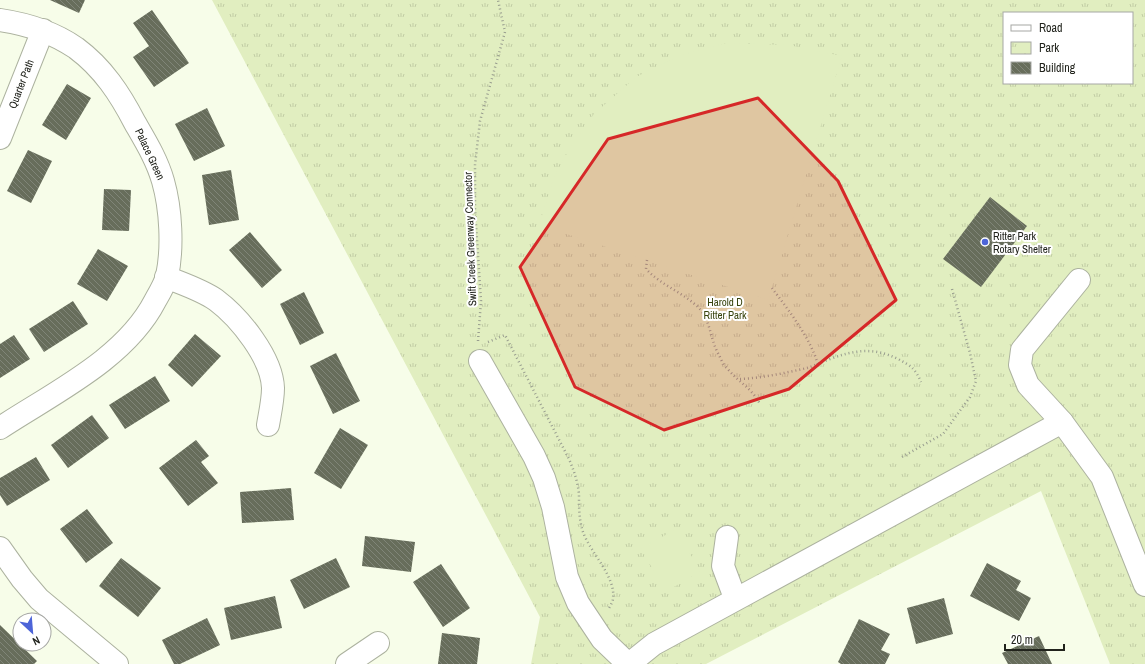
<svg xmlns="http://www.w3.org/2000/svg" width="1145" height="664" font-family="'Archivo Narrow',sans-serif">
	<defs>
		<pattern id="park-tufts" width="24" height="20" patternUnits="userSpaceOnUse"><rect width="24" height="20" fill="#e1eec0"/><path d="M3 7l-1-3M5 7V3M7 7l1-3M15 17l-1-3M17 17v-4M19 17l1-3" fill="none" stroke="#c1cca4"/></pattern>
		<pattern id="building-back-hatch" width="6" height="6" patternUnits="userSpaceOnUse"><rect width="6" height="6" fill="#676d5b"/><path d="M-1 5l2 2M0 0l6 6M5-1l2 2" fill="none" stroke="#808578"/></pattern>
	</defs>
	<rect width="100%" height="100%" fill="#f7fde9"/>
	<path fill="url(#park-tufts)" fill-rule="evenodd" d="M 212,0 L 1145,0 L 1145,664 L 1110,664 L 1041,491 L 706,664 L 531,664 L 540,617 ZM 1004,13 L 1132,13 L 1132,83 L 1004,83 Z"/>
	<g fill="#e1eec0">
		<polygon points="726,43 788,45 842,56 768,300 539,225 554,177 570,148 594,114 636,77 681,55"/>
		<polygon points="677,529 700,572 665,592 641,548"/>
	</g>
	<g fill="url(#building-back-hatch)">
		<polygon points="50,0 85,0 79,13"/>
		<polygon points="152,10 189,63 154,87 133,57 149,46 133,23"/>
		<polygon points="67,84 91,98 66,140 42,125"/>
		<polygon points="207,108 225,146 194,161 175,124"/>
		<polygon points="28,150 52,161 31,203 7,191"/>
		<polygon points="231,170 239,220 209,225 202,175"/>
		<polygon points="104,189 131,190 129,231 102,230"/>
		<polygon points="990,197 1027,226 981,287 943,259"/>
		<polygon points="250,232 282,270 262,288 229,250"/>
		<polygon points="98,249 128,266 107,301 77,284"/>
		<polygon points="304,292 324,333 300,345 280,304"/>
		<polygon points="73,301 88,324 44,352 29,329"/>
		<polygon points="195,334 221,356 192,387 168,365"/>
		<polygon points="14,335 30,359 0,378 0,344"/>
		<polygon points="336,353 360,401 333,414 310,366"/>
		<polygon points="155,376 170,401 125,429 109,405"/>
		<polygon points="92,415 109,438 68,468 51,445"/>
		<polygon points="340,428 368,445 341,489 314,473"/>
		<polygon points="196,440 209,456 201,462 218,483 188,506 159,468"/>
		<polygon points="36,457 50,480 7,506 0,495 0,478"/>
		<polygon points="291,488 294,520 242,523 240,492"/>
		<polygon points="87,509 113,543 86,563 60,529"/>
		<polygon points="365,536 415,542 411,572 362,566"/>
		<polygon points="121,558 161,588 138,617 99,586"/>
		<polygon points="336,558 350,587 304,609 290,580"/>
		<polygon points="987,563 1021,581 1016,590 1031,598 1019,621 970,596"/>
		<polygon points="441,564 470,608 443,627 413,582"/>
		<polygon points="275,596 282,628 231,640 224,608"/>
		<polygon points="944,598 953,634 916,644 907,608"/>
		<polygon points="207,618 220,645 180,664 174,664 162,640"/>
		<polygon points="859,619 890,634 881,650 890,654 885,664 841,664 838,662"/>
		<polygon points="0,625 37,661 34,664 0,664"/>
		<polygon points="442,633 480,638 477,664 438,664"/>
		<polygon points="1039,636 1052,664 1008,664 1002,653"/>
	</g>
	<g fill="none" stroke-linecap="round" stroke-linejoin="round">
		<g stroke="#acb29f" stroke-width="24">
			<g id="minor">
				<path d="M 0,20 C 27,24 53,32 76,48 C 103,68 120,94 135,123 C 146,142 157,160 163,181 C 171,209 173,248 167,276 C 165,284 159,294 155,301 C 125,359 53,393 0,428"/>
				<polyline points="0,138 43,30"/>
				<path d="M 166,277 C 183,284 202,290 216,300 C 240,318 272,358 273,388 C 273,400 270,413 268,425"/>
				<polyline points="480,361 534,456 544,478 553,507 567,577 578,603 602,639 628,664"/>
				<polyline points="1062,422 1028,385 1020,365 1022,350 1079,280"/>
				<polyline points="727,537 723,566 735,598"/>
				<polyline points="0,548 22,579 39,599 117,664"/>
				<polyline points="347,664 378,643"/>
				<polyline points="629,664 654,644 1062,422 1102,477 1145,585"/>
			</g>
		</g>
		<g stroke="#999e8f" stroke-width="2.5" stroke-dasharray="1 3" stroke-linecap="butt">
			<path d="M 647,260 L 646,269 C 661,285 682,292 698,307 C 711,320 710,340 719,355 C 721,359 723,365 727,368 C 738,382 751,387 760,404"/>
			<path d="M 772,288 C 789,311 809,336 818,364"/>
			<polyline points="478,341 481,301 475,209 475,165 480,121 505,32 498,0"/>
			<path d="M 488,342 L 505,335 L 569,459 C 574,471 578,482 579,495 C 579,508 579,520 583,532 C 590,552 616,577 613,598 C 613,602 610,606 608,610"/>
			<path d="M 740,379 C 762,378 785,373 807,368 C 814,366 822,362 830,359 C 854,350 874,347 898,359 C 911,366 915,368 921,382"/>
			<polyline points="902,457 943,434 970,397 976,381 970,353 952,289"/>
		</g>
		<use href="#minor" stroke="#fff" stroke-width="22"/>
	</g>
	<path fill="#d62828" fill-opacity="0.2" stroke="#d62828" stroke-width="3" stroke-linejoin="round" d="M 758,98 L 838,181 L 896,300 L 789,389 L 664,430 L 575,387 L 520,267 L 608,139 Z"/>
	<circle fill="#4d64d8" stroke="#fff" stroke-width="1.5" cx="985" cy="242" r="4"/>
	<g text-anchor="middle" stroke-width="4" stroke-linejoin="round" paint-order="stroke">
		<g font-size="11" fill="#21231c" stroke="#fff">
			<text transform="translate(21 84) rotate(-69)" y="4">Quarter Path</text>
			<text transform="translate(150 154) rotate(65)" y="4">Palace Green</text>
			<text transform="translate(470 239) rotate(-92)" y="4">Swift Creek Greenway Connector</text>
		</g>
		<g font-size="11" fill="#21231c" stroke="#fff" text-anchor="start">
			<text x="993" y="240">Ritter Park<tspan x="993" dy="13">Rotary Shelter</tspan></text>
		</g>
		<g font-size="11" fill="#37430c" stroke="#fff">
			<text x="725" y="306">Harold D<tspan x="725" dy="13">Ritter Park</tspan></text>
		</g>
	</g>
	<rect x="1003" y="12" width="130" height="72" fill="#ffffff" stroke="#a6a7a4"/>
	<rect x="1011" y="25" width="20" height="6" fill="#ffffff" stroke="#a6a7a4"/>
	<text x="1039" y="32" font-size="12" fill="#21231c">Road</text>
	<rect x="1011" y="42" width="20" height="12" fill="url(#park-tufts)" stroke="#a6a7a4"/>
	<text x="1039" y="52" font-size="12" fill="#21231c">Park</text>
	<rect x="1011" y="62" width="20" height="12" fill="url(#building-back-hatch)" stroke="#a6a7a4"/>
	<text x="1039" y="72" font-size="12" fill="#21231c">Building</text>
	<g transform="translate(32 632) rotate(154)"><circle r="19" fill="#ffffff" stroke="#a6a7a4"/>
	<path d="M0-3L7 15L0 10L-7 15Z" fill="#4d64d8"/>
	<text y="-6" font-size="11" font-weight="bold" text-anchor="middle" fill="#21231c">N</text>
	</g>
	<path d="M1005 644v6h59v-6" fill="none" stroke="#21231c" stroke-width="2"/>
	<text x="1011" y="644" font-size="12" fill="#21231c" stroke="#ffffff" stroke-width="3" paint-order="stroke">20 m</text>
</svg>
